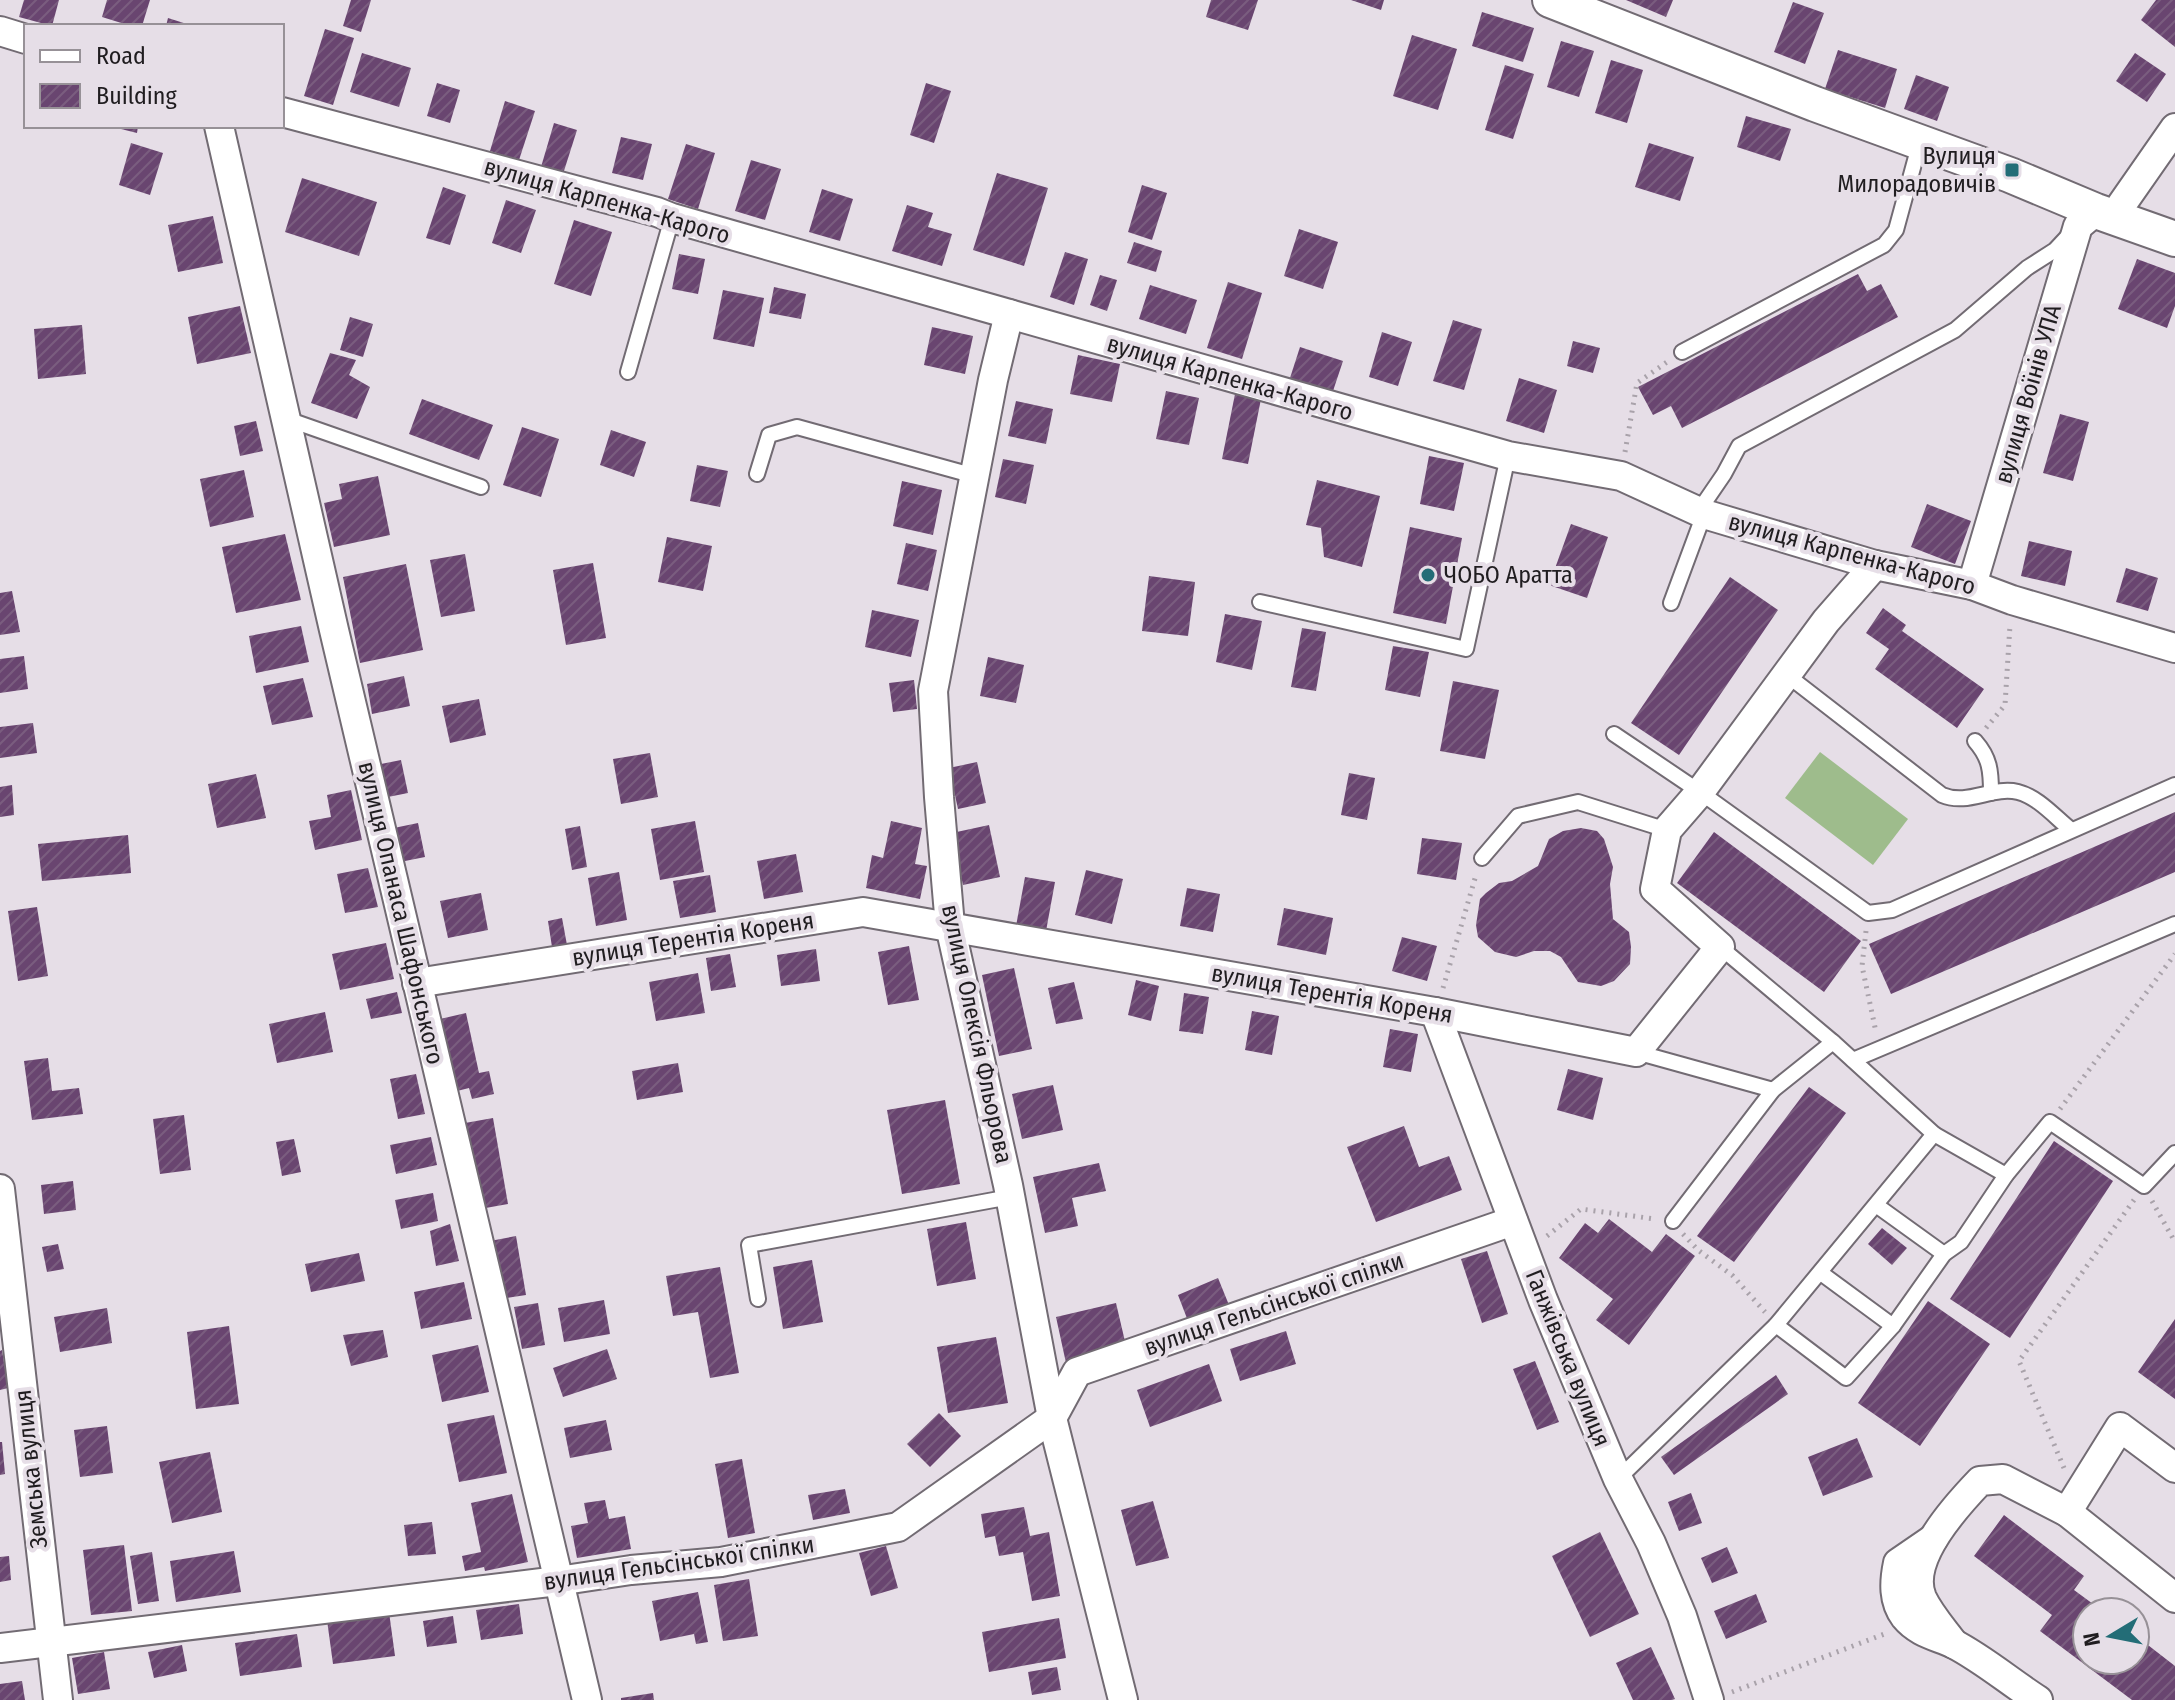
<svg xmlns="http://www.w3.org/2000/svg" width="2175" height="1700" font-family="'Fira Sans Condensed',sans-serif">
	<defs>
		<pattern id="building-hatch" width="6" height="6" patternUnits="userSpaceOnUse" patternTransform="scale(2)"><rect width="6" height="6" fill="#694570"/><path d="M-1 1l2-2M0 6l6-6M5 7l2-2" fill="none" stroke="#7a5d7f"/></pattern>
	</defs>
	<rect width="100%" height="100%" fill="#e6dee7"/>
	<polygon fill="#9ebc8c" points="1820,752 1908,819 1873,865 1785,798"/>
	<g fill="url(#building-hatch)">
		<polygon points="24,0 59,0 52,26 19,17"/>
		<polygon points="107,0 150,0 142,26 131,26 102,17"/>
		<polygon points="351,0 371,0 361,32 343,26"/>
		<polygon points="1211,0 1258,0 1248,30 1206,17"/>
		<polygon points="1351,0 1384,0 1381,10"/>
		<polygon points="1626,0 1673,0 1666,17"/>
		<polygon points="2156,0 2175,0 2175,47 2141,20"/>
		<polygon points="1793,2 1824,13 1805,64 1774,52"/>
		<polygon points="1482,12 1534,28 1523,62 1472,46"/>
		<polygon points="168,18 190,25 190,26 166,26"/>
		<polygon points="325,29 354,38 333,105 304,96"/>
		<polygon points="1412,35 1457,49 1438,110 1393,96"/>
		<polygon points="1561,41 1594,51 1579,97 1547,87"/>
		<polygon points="1838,50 1897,69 1885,108 1825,89"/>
		<polygon points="362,53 411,68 399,107 350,92"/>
		<polygon points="2135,53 2166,74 2147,102 2116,81"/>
		<polygon points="1611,60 1643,70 1627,123 1595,113"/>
		<polygon points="1505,65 1534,74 1513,139 1485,130"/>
		<polygon points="1916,75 1949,87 1937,121 1904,109"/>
		<polygon points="437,83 460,90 450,123 427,116"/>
		<polygon points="926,83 951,91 934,143 910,135"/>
		<polygon points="505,101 535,111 519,160 490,151"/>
		<polygon points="1746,116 1791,129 1780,161 1737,147"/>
		<polygon points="554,123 577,130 563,174 541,167"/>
		<polygon points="109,126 138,126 137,133"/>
		<polygon points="621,137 652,144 643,180 612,173"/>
		<polygon points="131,143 163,153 150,195 119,185"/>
		<polygon points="1649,143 1694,157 1680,201 1635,187"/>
		<polygon points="686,144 715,153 698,209 668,199"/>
		<polygon points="751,160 781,169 765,220 735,211"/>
		<polygon points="997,173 1048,188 1024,266 973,250"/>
		<polygon points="302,178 377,202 359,256 285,232"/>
		<polygon points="1142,185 1167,193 1152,240 1128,232"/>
		<polygon points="443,187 466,195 450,245 426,238"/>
		<polygon points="822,189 853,199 840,241 809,232"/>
		<polygon points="506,200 536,210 521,253 492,243"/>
		<polygon points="907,205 933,213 928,227 952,234 942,266 892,251"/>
		<polygon points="213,216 223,263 178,272 168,225"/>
		<polygon points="574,220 612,232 591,296 554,284"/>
		<polygon points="1299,229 1338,242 1323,289 1284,276"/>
		<polygon points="1134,242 1162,251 1156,272 1127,263"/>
		<polygon points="1065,252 1088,259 1074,305 1050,297"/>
		<polygon points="679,254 705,259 698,294 672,289"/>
		<polygon points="2137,259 2175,273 2175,306 2167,328 2118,309"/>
		<polygon points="1858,274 1867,291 1881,284 1898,317 1682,428 1671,406 1653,415 1638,387"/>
		<polygon points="1100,275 1117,280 1107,311 1090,305"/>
		<polygon points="1228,282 1262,293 1242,359 1207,348"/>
		<polygon points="1150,285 1197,300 1186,334 1139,319"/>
		<polygon points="774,287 806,294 801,319 769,313"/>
		<polygon points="723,290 764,298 754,347 713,339"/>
		<polygon points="240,306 251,353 197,364 188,317"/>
		<polygon points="350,317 373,324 363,357 340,350"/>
		<polygon points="1453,320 1482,329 1464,390 1433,381"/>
		<polygon points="82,325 86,374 38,379 34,329"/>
		<polygon points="932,327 973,336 965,374 924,365"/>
		<polygon points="1382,332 1412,342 1398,386 1369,377"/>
		<polygon points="1573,341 1600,348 1593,373 1567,366"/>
		<polygon points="1300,347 1343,361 1333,391 1290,378"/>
		<polygon points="330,353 356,360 349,375 370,387 357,419 311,403"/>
		<polygon points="1078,355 1120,364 1112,402 1070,394"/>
		<polygon points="1519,378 1557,390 1544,433 1506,421"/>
		<polygon points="1166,391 1199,398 1189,445 1156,439"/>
		<polygon points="1235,394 1261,399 1248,464 1222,459"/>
		<polygon points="422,399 493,425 479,460 409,434"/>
		<polygon points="1016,401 1053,409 1046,444 1008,436"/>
		<polygon points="2060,414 2089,422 2073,481 2043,473"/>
		<polygon points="256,421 263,451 240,456 234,426"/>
		<polygon points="522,427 559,439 541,497 503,485"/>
		<polygon points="611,430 646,442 634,477 600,465"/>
		<polygon points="1429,456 1464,463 1454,511 1420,504"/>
		<polygon points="1003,459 1034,465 1026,504 995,497"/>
		<polygon points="697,465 728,471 720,507 690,501"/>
		<polygon points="244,470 254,517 210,527 200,479"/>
		<polygon points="378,476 390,535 334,547 324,503 342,499 339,484"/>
		<polygon points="1317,480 1380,496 1362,567 1324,557 1321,528 1306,525"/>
		<polygon points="902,481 942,490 933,535 893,526"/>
		<polygon points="1927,504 1971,521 1955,564 1911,547"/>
		<polygon points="1571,524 1608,537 1587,598 1549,585"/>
		<polygon points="1410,527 1462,538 1446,624 1393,613"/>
		<polygon points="285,534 301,600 236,613 222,547"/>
		<polygon points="667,537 712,546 703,591 658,582"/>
		<polygon points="2029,541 2072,551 2065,586 2021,576"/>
		<polygon points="906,543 937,550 928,591 897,584"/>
		<polygon points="465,554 475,611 441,617 430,560"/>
		<polygon points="593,563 606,638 566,645 553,570"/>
		<polygon points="406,564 423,650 360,663 343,577"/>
		<polygon points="2126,568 2158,578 2148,611 2116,602"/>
		<polygon points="1149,576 1195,582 1188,636 1142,631"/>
		<polygon points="1730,577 1778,610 1679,755 1631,723"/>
		<polygon points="12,591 20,632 0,635 0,593"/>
		<polygon points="1883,608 1906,625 1902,631 1984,689 1957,728 1875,669 1889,649 1866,633"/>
		<polygon points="872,610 919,620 911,657 865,647"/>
		<polygon points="1225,614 1262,621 1252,670 1216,662"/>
		<polygon points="301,626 309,662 256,673 249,636"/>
		<polygon points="1302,628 1326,632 1316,691 1291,687"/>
		<polygon points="1393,646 1429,652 1420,697 1385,690"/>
		<polygon points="24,656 28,689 0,693 0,659"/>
		<polygon points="988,657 1024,665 1016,703 980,696"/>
		<polygon points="404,676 410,706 372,714 367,684"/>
		<polygon points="303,678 313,717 272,725 263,686"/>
		<polygon points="914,680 917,709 893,712 889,683"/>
		<polygon points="1453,681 1499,690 1485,759 1440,751"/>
		<polygon points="479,699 486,735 450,743 442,706"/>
		<polygon points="33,723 37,753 0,758 0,727"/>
		<polygon points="650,753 658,797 621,804 613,759"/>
		<polygon points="401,760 408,793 383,798 376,765"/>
		<polygon points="977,762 986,803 958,809 949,768"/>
		<polygon points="1349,773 1375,778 1367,820 1341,815"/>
		<polygon points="256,774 266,818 217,828 208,784"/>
		<polygon points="12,785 14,815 0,817 0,787"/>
		<polygon points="351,790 362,840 315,850 309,821 331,817 327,795"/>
		<polygon points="2175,812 2175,872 1891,994 1869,944"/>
		<polygon points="695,821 704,872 660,880 651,829"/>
		<polygon points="891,821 922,828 915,864 927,866 920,899 866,888 872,855 883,858"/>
		<polygon points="418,823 425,857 395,863 389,829"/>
		<polygon points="989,825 1000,877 963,885 952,833"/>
		<polygon points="580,826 587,867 572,870 565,829"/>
		<polygon points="1581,828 1597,831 1604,839 1613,867 1610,884 1613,919 1629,932 1631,947 1630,964 1614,981 1601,986 1578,982 1561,957 1550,951 1534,951 1516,957 1495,952 1478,937 1476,925 1480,899 1486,893 1499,883 1512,881 1538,866 1549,839 1563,831"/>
		<polygon points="1714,832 1861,941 1824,992 1677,883"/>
		<polygon points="128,835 131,873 42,881 38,844"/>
		<polygon points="1422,838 1462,843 1456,880 1417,874"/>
		<polygon points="796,854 803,892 764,899 757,861"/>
		<polygon points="368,868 378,907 345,913 337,874"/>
		<polygon points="1086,870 1123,879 1112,924 1075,915"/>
		<polygon points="619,872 627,920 596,926 588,878"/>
		<polygon points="710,875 716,912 680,918 673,881"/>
		<polygon points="1025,877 1055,882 1046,931 1016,926"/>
		<polygon points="1187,888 1220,894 1213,932 1180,926"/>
		<polygon points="481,893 488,930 448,938 440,901"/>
		<polygon points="37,907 48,976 18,981 8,911"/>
		<polygon points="1284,908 1333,918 1326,955 1277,945"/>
		<polygon points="562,918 567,945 552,947 548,921"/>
		<polygon points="1402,937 1437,946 1427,981 1392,971"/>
		<polygon points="386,943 394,979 340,990 332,954"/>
		<polygon points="909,946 919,1000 888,1005 878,952"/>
		<polygon points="816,949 820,981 781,986 777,955"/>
		<polygon points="730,954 736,987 711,991 706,958"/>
		<polygon points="1014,968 1032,1049 999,1056 982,975"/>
		<polygon points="698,973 705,1013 656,1021 649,982"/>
		<polygon points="1136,980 1159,986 1151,1021 1128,1015"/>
		<polygon points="1074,982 1083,1019 1056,1024 1048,988"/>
		<polygon points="397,992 402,1013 371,1019 366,999"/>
		<polygon points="1184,993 1209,997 1203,1034 1179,1031"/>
		<polygon points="1252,1011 1279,1016 1272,1055 1245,1050"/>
		<polygon points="325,1012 333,1052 277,1063 269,1024"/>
		<polygon points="466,1013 479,1073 489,1071 494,1094 472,1099 469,1088 457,1091 440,1019"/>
		<polygon points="1390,1029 1418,1034 1411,1072 1383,1067"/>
		<polygon points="48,1058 52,1091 79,1088 83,1114 32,1120 24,1061"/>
		<polygon points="678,1063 683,1092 637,1100 632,1071"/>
		<polygon points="1568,1069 1603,1078 1593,1120 1557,1110"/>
		<polygon points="416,1074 425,1114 398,1119 390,1079"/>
		<polygon points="1053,1085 1063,1130 1022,1139 1012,1094"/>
		<polygon points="1809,1087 1846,1113 1734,1262 1697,1236"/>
		<polygon points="945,1100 960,1184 902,1194 887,1110"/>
		<polygon points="184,1115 191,1170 160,1174 153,1119"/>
		<polygon points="493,1118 508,1204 480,1209 465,1123"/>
		<polygon points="1404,1126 1419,1167 1449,1156 1462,1190 1376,1222 1347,1147"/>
		<polygon points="431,1137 437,1165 396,1174 390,1145"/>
		<polygon points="294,1139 301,1172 282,1176 276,1142"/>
		<polygon points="2054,1141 2113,1181 2010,1338 1950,1299"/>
		<polygon points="1099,1163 1106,1191 1072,1198 1078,1226 1045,1233 1033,1177"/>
		<polygon points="73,1181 76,1210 44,1214 41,1185"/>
		<polygon points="433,1193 438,1221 401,1229 395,1200"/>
		<polygon points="1609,1219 1652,1252 1666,1234 1695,1256 1629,1345 1596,1320 1613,1299 1559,1258 1585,1223 1598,1233"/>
		<polygon points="966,1222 976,1279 937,1286 927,1229"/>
		<polygon points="450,1224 459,1261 436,1266 430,1231"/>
		<polygon points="1882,1228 1907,1248 1892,1265 1868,1244"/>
		<polygon points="516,1236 526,1295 500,1299 490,1241"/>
		<polygon points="58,1244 64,1269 47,1272 42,1247"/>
		<polygon points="1487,1251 1508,1314 1482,1323 1461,1259"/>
		<polygon points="359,1253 365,1281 311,1292 305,1264"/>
		<polygon points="812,1260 823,1322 783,1329 773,1267"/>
		<polygon points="720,1267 739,1373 710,1378 698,1312 673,1316 666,1276"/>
		<polygon points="1218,1278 1229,1305 1188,1321 1178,1295"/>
		<polygon points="464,1282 472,1319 421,1329 414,1292"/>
		<polygon points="604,1300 610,1334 564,1342 558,1308"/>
		<polygon points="1928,1301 1990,1344 1920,1446 1858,1403"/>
		<polygon points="538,1303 545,1345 522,1349 514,1307"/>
		<polygon points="1116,1303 1127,1350 1066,1363 1056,1317"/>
		<polygon points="107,1308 112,1343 60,1352 54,1317"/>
		<polygon points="2175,1319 2175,1399 2138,1372"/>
		<polygon points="229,1326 239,1404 196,1409 187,1332"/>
		<polygon points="383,1330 388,1357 351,1366 343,1335"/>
		<polygon points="1286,1331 1296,1364 1240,1381 1230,1349"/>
		<polygon points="996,1337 1008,1403 948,1413 937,1347"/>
		<polygon points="478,1345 489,1392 442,1402 432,1355"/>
		<polygon points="607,1349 617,1379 563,1397 553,1368"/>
		<polygon points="2,1350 8,1388 0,1390 0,1351"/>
		<polygon points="1535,1361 1559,1422 1537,1430 1513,1369"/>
		<polygon points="1209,1364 1222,1401 1150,1427 1137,1390"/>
		<polygon points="1776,1375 1788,1394 1674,1475 1661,1457"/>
		<polygon points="939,1413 961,1436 930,1467 907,1444"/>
		<polygon points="494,1415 507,1473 459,1482 447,1424"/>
		<polygon points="606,1420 612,1450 570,1458 564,1428"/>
		<polygon points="107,1426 113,1473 80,1477 74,1430"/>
		<polygon points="1857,1438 1873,1477 1823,1496 1808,1457"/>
		<polygon points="0,1442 2,1442 5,1474 0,1475"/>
		<polygon points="210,1452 222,1512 172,1523 159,1462"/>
		<polygon points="742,1459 755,1533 728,1538 715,1464"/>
		<polygon points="845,1489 850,1513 813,1520 808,1495"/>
		<polygon points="1691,1493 1702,1523 1679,1531 1668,1502"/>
		<polygon points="512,1494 528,1562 485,1571 484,1567 465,1571 462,1556 481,1552 471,1503"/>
		<polygon points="605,1500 609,1519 625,1516 631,1549 577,1558 571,1526 588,1523 584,1503"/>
		<polygon points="1153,1501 1169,1558 1136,1566 1121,1510"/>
		<polygon points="1024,1507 1030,1536 1049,1532 1060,1596 1032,1601 1023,1552 999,1556 995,1536 985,1538 981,1514"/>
		<polygon points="2004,1515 2084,1576 2074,1590 2104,1612 2087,1612 2087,1660 2135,1660 2135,1635 2175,1666 2175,1700 2132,1700 2040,1631 2052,1615 1974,1556"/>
		<polygon points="432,1522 436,1554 408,1556 404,1525"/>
		<polygon points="1600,1532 1639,1614 1590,1637 1552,1556"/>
		<polygon points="124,1545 132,1611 91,1615 83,1550"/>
		<polygon points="886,1546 898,1588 871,1596 859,1553"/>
		<polygon points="1727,1547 1738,1573 1712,1583 1701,1558"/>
		<polygon points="234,1551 241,1592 176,1602 170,1561"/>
		<polygon points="152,1552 159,1601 138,1604 130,1556"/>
		<polygon points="9,1556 11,1580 0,1582 0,1557"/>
		<polygon points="749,1579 758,1636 723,1641 714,1585"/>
		<polygon points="698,1592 708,1642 696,1644 694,1634 660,1641 652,1601"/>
		<polygon points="1756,1594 1767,1622 1726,1639 1714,1611"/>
		<polygon points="519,1604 523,1634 481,1640 476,1610"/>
		<polygon points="389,1612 395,1656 333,1664 327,1620"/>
		<polygon points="453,1616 457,1643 427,1647 423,1621"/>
		<polygon points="1059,1618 1066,1658 989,1672 982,1632"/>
		<polygon points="297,1634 302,1667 240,1676 235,1643"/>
		<polygon points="182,1645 187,1671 154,1678 148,1652"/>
		<polygon points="1651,1647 1675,1699 1672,1700 1633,1700 1616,1663"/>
		<polygon points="104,1652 110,1689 78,1694 72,1658"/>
		<polygon points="1057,1667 1061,1690 1032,1695 1028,1672"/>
		<polygon points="22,1681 25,1700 0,1700 0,1684"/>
		<polygon points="653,1693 654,1700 621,1700 621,1698"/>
	</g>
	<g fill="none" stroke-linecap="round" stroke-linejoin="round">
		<g stroke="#726b73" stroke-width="18">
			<g id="service">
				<polyline points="1682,352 1884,245 1896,230 1920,142"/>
				<polyline points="628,372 672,218"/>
				<polyline points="287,419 481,487"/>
				<polyline points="757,474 769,435 797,427 975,476"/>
				<polyline points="1698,512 1724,474 1739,446 1955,330 2027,268 2055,250 2069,235"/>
				<polyline points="1260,602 1466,649 1508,456"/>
				<polyline points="1671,603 1704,514"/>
				<path d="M 1787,675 L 1942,795 C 1968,806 1992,786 2018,792 C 2038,797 2055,817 2070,829"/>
				<polyline points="1614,734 1700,792 1868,913 1892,910 2175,785"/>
				<path d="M 1975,741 C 1990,758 1991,771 1991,793"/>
				<polyline points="1482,858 1518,816 1578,802 1667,830"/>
				<polyline points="1636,1052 1773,1090 1833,1042"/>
				<polyline points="1853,1060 2175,924"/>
				<polyline points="1934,1134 2006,1175"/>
				<polyline points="1876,1205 1944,1254"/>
				<polyline points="1673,1221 1773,1090"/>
				<polyline points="1821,1273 1893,1326"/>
				<polyline points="758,1299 749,1245 1010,1197"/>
				<polyline points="1776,1325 1846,1378 1893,1326 1944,1254 1961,1242 2006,1175 2050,1122 2144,1186 2175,1153"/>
				<polyline points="1618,1479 1776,1325 1934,1134 1833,1042 1720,947"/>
			</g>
		</g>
		<g stroke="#726b73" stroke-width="32">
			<g id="minor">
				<polyline points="0,31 26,39"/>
				<polyline points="282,112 657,212 672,218 1508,456 1621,476 1704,514 1875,565 1972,585 2012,600 2175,648"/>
				<polyline points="219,126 334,630 587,1700"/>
				<polyline points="2118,218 2122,204 2175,128"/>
				<polyline points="1009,314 993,380 933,691 939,797 950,926 1008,1185 1052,1418 1123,1700"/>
				<polyline points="1972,585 2078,226 2096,211"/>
				<polyline points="417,983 863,912 1435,1012 1636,1052 1720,947 1655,889 1667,830 1700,792 1826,621 1875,565"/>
				<polyline points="1435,1012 1543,1300 1618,1479 1651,1543 1682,1616 1709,1700"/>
				<polyline points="0,1189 58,1700"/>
				<polyline points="2067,1512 2120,1427 2175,1468"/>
				<path d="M 1933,1539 L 1898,1563 C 1894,1582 1893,1601 1905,1617 C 1918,1633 1937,1636 1954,1644 C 1983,1659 2010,1682 2038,1700"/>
				<path d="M 1954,1644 C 1943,1629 1930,1615 1922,1598 C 1906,1560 1956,1506 1980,1481 L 2003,1479 L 2067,1512 L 2175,1598"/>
				<polyline points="0,1648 558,1581 631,1570 721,1562 898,1527 1052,1418 1077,1372 1513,1221"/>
			</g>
		</g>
		<g stroke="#726b73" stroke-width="38">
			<polyline id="tertiary" points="1550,0 1815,104 2010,175 2096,211 2175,239"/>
		</g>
		<g stroke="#a9a2aa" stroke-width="5" stroke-dasharray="2 6" stroke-linecap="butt">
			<polyline points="1625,452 1637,383 1667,362"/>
			<polyline points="1986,728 2005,705 2010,625"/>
			<polyline points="1866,931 1862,966 1876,1032"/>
			<polyline points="1443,988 1476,875"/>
			<polyline points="2060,1109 2175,954"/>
			<polyline points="2152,1201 2175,1242"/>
			<polyline points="1683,1234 1698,1250 1733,1276 1765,1312"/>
			<polyline points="1547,1236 1581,1209 1655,1219"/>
			<polyline points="2064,1468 2019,1361 2134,1200"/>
			<polyline points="1732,1692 1887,1633"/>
		</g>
		<use href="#service" stroke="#fff" stroke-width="14"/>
		<use href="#minor" stroke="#fff" stroke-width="28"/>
		<use href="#tertiary" stroke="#fff" stroke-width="34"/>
	</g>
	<g fill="#236d77" stroke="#e6dee7" stroke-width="3">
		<rect x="2004" y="162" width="16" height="16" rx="4"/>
		<circle cx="1428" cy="575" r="8"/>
	</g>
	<g text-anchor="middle" stroke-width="8" stroke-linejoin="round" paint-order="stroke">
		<g font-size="24" fill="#201d20" stroke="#e6dee7" text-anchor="end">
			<text x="1996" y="164">Вулиця<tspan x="1996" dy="28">Милорадовичів</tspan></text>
			<text x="1444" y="583" text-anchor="start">ЧОБО Аратта</text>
		</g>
		<g font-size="24" fill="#201d20" stroke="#e6dee7">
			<text transform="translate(607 201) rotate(16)" y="8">вулиця Карпенка-Карого</text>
			<text transform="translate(1230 378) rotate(16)" y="8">вулиця Карпенка-Карого</text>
			<text transform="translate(2028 394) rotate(-74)" y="8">вулиця Воїнів УПА</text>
			<text transform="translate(1852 554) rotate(15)" y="8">вулиця Карпенка-Карого</text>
			<text transform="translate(401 913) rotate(77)" y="8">вулиця Опанаса Шафонського</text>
			<text transform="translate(693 939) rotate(-9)" y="8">вулиця Терентія Кореня</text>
			<text transform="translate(1332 994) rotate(10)" y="8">вулиця Терентія Кореня</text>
			<text transform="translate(977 1034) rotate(78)" y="8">вулиця Олексія Фльорова</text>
			<text transform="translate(1274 1304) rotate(-19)" y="8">вулиця Гельсінської спілки</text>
			<text transform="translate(1568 1358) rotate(68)" y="8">Ганжівська вулиця</text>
			<text transform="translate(31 1469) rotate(-96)" y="8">Земська вулиця</text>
			<text transform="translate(679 1563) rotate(-8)" y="8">вулиця Гельсінської спілки</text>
		</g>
	</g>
	<rect x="24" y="24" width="260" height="104" fill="#e6dee7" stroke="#979197" stroke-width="2"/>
	<rect x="40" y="50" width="40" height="12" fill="#ffffff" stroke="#979197" stroke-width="2"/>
	<text x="96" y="64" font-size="24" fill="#201d20">Road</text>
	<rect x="40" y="84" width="40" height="24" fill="url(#building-hatch)" stroke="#979197" stroke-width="2"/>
	<text x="96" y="104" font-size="24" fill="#201d20">Building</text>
	<g transform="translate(2111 1636) rotate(260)"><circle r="38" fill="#e6dee7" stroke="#979197" stroke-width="2"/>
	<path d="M0-6L14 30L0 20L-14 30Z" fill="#236d77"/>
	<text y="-12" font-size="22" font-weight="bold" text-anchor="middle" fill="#201d20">N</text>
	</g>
</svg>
